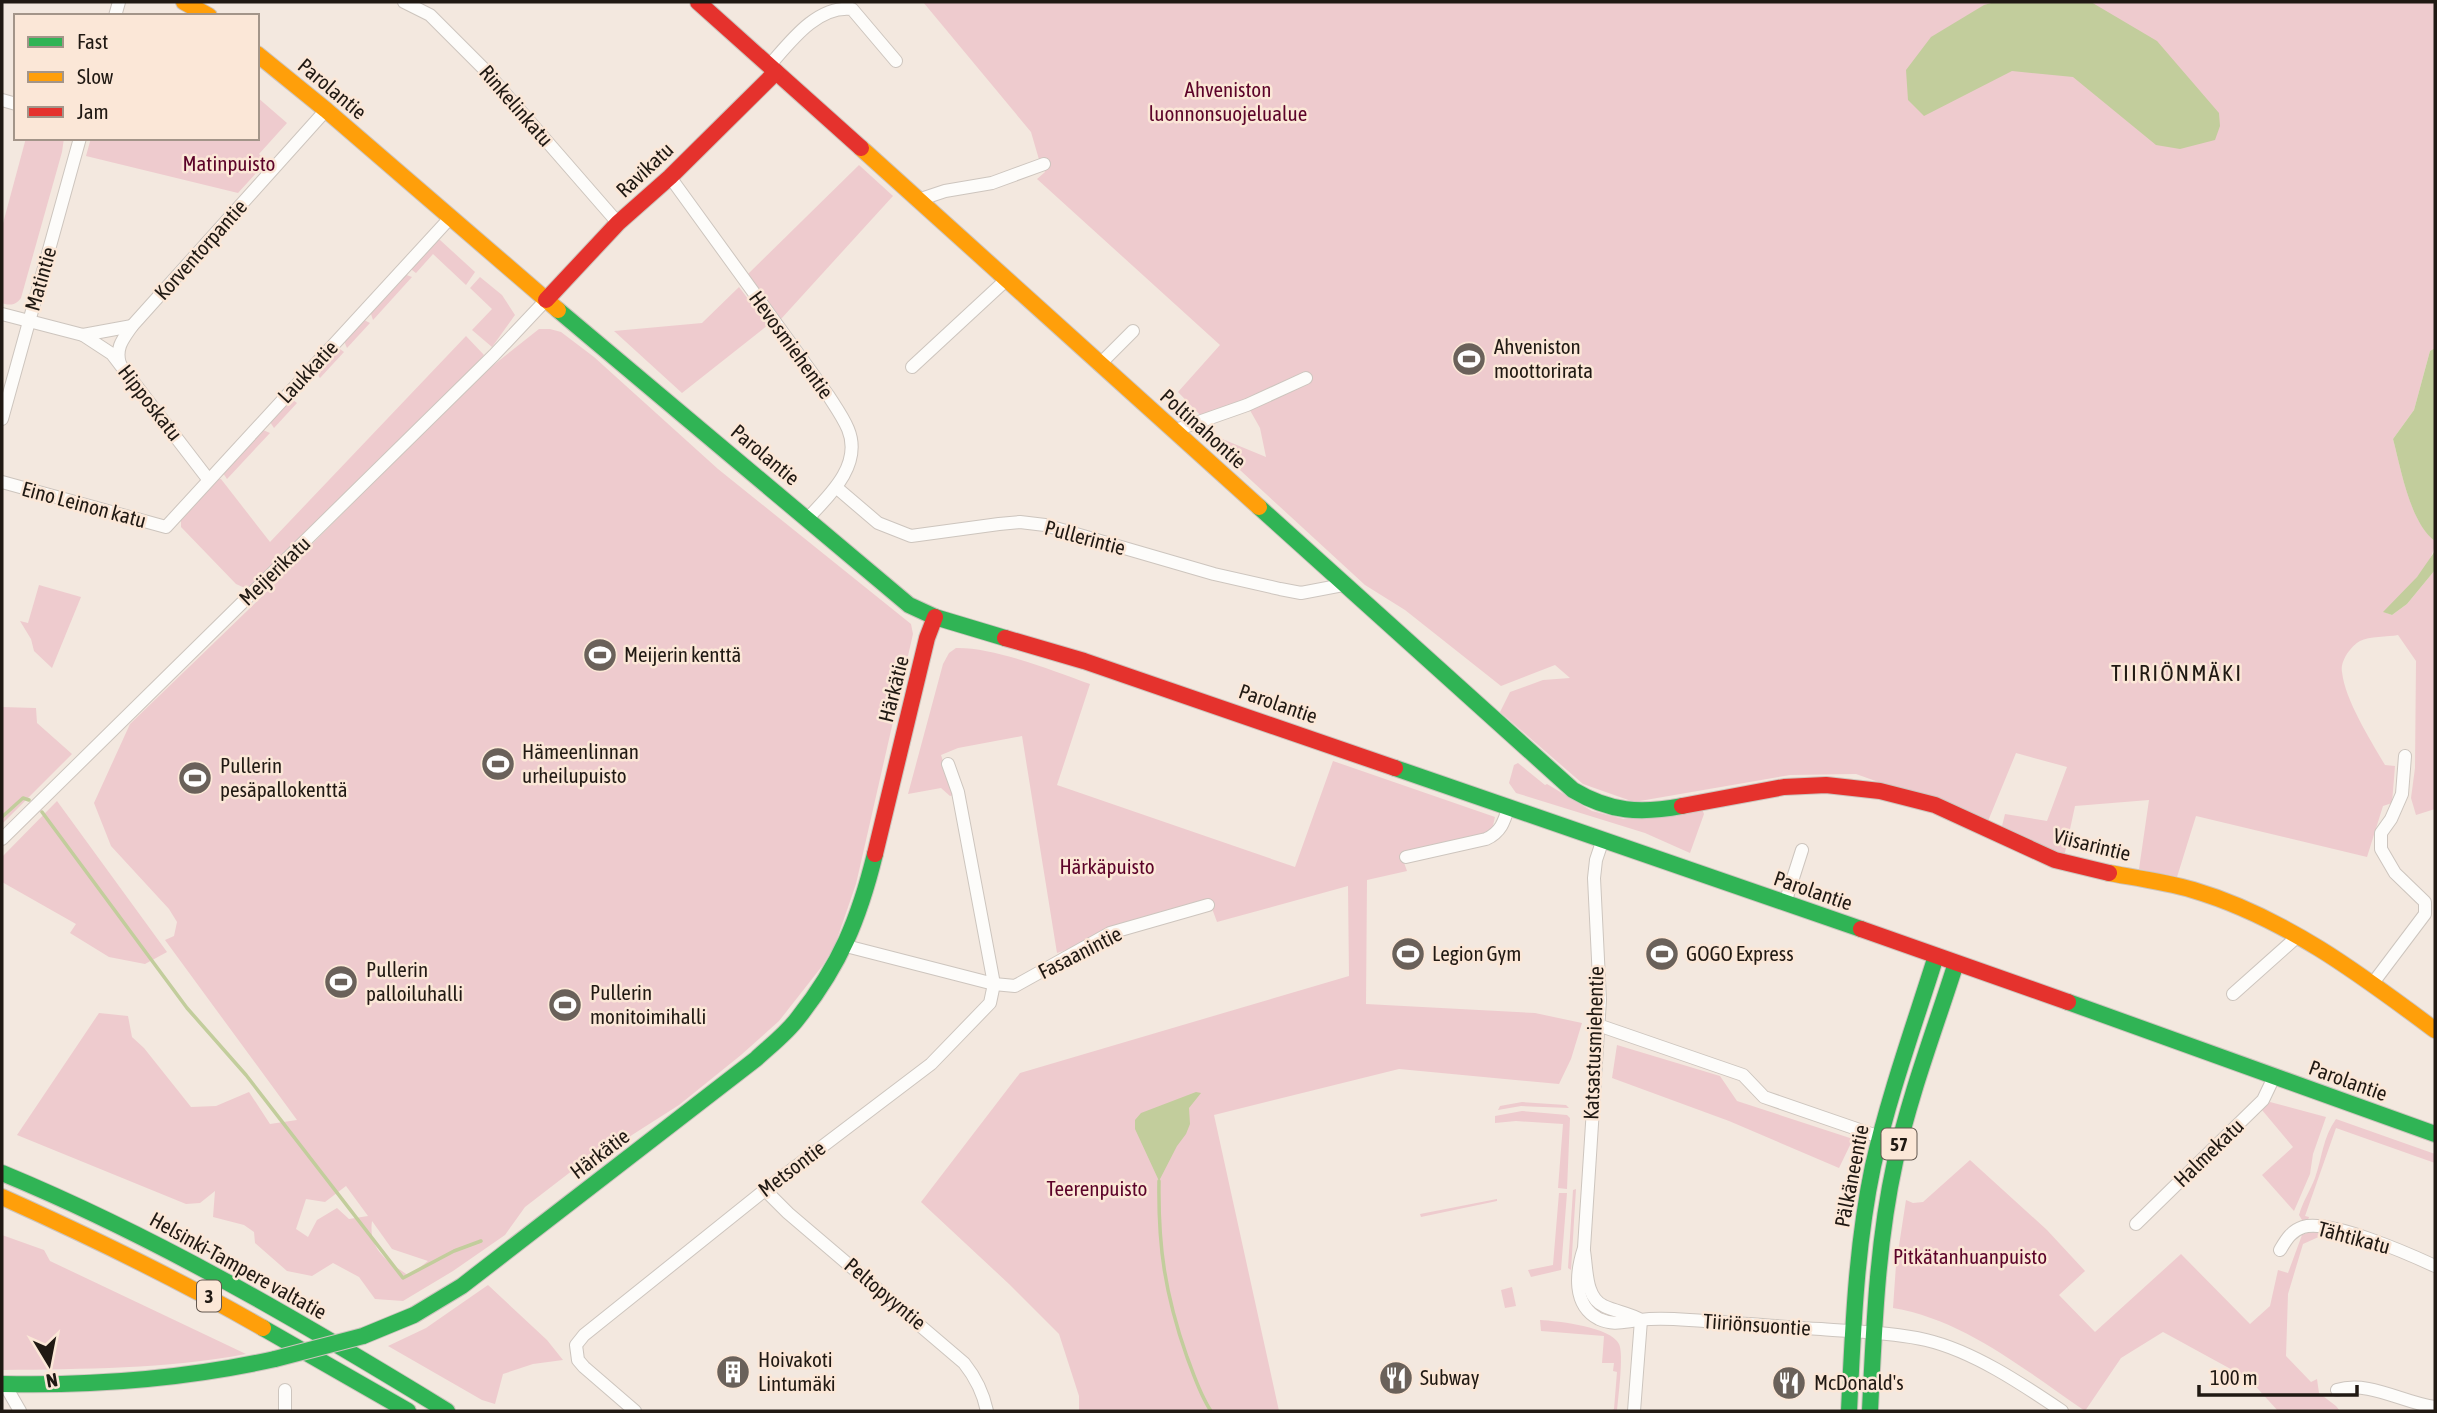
<svg xmlns="http://www.w3.org/2000/svg" width="2437" height="1413" font-family="'Asap Condensed',sans-serif">
	<rect width="100%" height="100%" fill="#f3e8df"/>
	<g fill="#eecbce" fill-rule="evenodd">
		<path d="M 923,2 L 2435,2 L 2435,348 L 2430,351 L 2414,410 L 2393,439 C 2401,469 2410,522 2435,541 C 2435,566 2400,594 2384,612 L 2392,615 L 2407,604 L 2435,570 L 2435,809 L 2416,815 L 2411,798 L 2415,768 L 2416,661 L 2398,635 C 2388,637 2369,636 2360,641 C 2351,646 2340,661 2342,672 C 2345,700 2371,741 2385,765 L 2395,766 L 2392,803 L 2383,806 L 2367,857 L 2196,816 L 2177,877 L 2139,869 L 2149,800 L 2075,806 L 2064,857 L 2001,830 L 2005,814 L 2047,821 L 2067,767 L 2016,753 L 1988,821 L 1856,774 L 1790,775 L 1634,802 L 1583,784 L 1500,712 L 1510,692 L 1543,680 L 1570,678 L 1555,665 L 1501,686 L 1405,610 L 1365,585 L 1216,448 L 1215,436 L 1266,457 L 1260,428 L 1247,405 L 1204,419 L 1178,392 L 1220,345 L 1037,179 L 1045,172 L 1040,163 L 1031,132 Z"/>
		<polygon points="257,97 287,123 259,154 267,161 238,193 86,156 91,138 257,138"/>
		<path d="M 26,138 L 64,138 L 62,152 L 21,298 C 16,305 10,306 2,303 L 2,227 Z"/>
		<polygon points="859,165 893,196 781,319 748,274"/>
		<polygon points="435,239 440,240 475,272 466,285 433,254 416,273 412,270 412,265"/>
		<polygon points="404,274 412,277 373,320 370,311"/>
		<polygon points="480,277 502,295 515,315 492,347 472,330 492,309 470,288"/>
		<polygon points="739,287 768,325 682,393 614,331 702,323"/>
		<polygon points="364,320 370,323 347,348 344,341"/>
		<path d="M 539,329 L 550,329 L 561,332 L 594,357 L 718,469 L 911,624 L 913,634 L 856,884 L 835,945 L 823,965 L 779,1021 L 741,1055 L 679,1105 L 632,1135 L 592,1165 L 586,1160 L 525,1207 L 505,1235 L 453,1271 L 403,1301 L 375,1299 L 359,1277 L 333,1263 L 312,1276 L 287,1271 L 255,1243 L 254,1232 L 244,1225 L 213,1217 L 215,1191 L 200,1203 L 186,1204 L 17,1135 L 99,1013 L 128,1016 L 132,1037 L 144,1048 L 191,1107 L 216,1106 L 249,1092 L 270,1124 L 297,1120 L 165,940 L 174,936 L 177,922 L 169,909 L 111,846 L 94,803 L 130,724 L 280,579 L 285,571 L 486,371 ZM 346,1186 L 368,1216 L 349,1219 L 337,1208 L 317,1220 L 308,1237 L 296,1229 L 306,1199 L 325,1202 ZM 372,1221 L 392,1249 L 428,1261 L 409,1276 C 388,1261 368,1250 372,1221 Z"/>
		<polygon points="466,336 484,355 459,383 247,589 236,584 181,527 181,519 219,479 221,479 270,542"/>
		<polygon points="340,349 344,352 320,378 319,377 318,371 335,351"/>
		<polygon points="293,400 297,403 274,428 270,422 289,401"/>
		<polygon points="263,430 270,433 227,479 223,473"/>
		<polygon points="39,585 81,597 52,668 34,651 31,639 20,621 28,623"/>
		<path d="M 956,648 C 994,647 1053,671 1090,684 L 1057,785 L 1295,867 L 1333,761 L 1495,817 L 1492,830 L 1487,833 L 1401,854 L 1407,871 L 1367,880 L 1366,1004 L 1535,1013 L 1582,1023 L 1571,1059 L 1559,1084 L 1399,1069 L 1214,1115 L 1279,1411 L 1079,1411 L 1079,1396 L 1059,1334 L 1009,1284 L 921,1202 L 1020,1073 L 1349,976 L 1348,886 L 1217,922 L 1210,903 L 1057,953 L 1022,736 L 958,748 L 941,755 L 954,795 L 950,796 L 941,788 L 908,794 L 943,664 L 949,653 Z"/>
		<polygon points="2,707 36,708 37,723 72,754 2,824"/>
		<polygon points="1518,763 1545,785 1547,784 1592,811 1624,819 1702,809 1704,814 1690,853 1645,833 1516,793 1509,783 1514,765"/>
		<polygon points="57,801 167,952 145,964 109,957 70,933 76,924 2,882 2,857"/>
		<polygon points="1617,1045 1720,1076 1737,1101 1853,1139 1839,1168 1729,1121 1612,1078"/>
		<polygon points="1522,1102 1566,1105 1569,1108 1521,1106 1498,1110 1500,1106"/>
		<polygon points="2270,1102 2326,1117 2313,1154 2310,1174 2294,1211 2262,1175 2293,1147 2262,1110"/>
		<polygon points="1522,1111 1567,1115 1570,1118 1567,1189 1558,1188 1563,1124 1516,1121 1495,1123 1495,1116"/>
		<path d="M 2336,1119 L 2435,1154 L 2435,1163 L 2336,1128 L 2305,1216 L 2309,1217 L 2308,1220 L 2302,1220 L 2299,1215 C 2303,1201 2310,1191 2315,1178 C 2322,1158 2323,1137 2336,1119 Z"/>
		<path d="M 1970,1160 L 2047,1230 L 2085,1271 L 2059,1295 L 2095,1332 L 2181,1254 L 2250,1324 L 2270,1306 L 2278,1270 L 2288,1273 L 2302,1235 L 2312,1231 L 2336,1235 L 2334,1238 L 2323,1235 L 2303,1244 L 2288,1294 L 2286,1356 L 2311,1382 L 2317,1379 L 2319,1393 L 2336,1406 L 2340,1411 L 2278,1411 L 2249,1379 L 2163,1332 L 2121,1358 L 2085,1411 C 2026,1371 1965,1320 1893,1308 L 1896,1265 L 1906,1200 L 1913,1203 L 1923,1202 Z"/>
		<polygon points="1576,1189 1571,1270 1568,1268 1573,1190"/>
		<polygon points="1559,1193 1567,1193 1561,1270 1531,1277 1528,1270 1553,1265"/>
		<polygon points="1497,1199 1497,1201 1421,1217 1420,1214"/>
		<path d="M 2,1235 L 44,1250 L 50,1261 L 246,1354 C 166,1369 83,1369 2,1370 Z"/>
		<polygon points="488,1285 547,1340 563,1360 533,1364 503,1374 495,1404 482,1400 388,1346 426,1328"/>
		<polygon points="1512,1287 1516,1306 1505,1308 1501,1290"/>
		<path d="M 1540,1320 C 1558,1321 1611,1327 1619,1344 C 1624,1354 1618,1398 1617,1411 L 1611,1411 L 1614,1409 L 1617,1372 L 1613,1371 L 1614,1363 L 1602,1363 L 1604,1336 L 1541,1331 Z"/>
	</g>
	<g fill="#c2cd9c">
		<polygon points="1995,2 2091,2 2157,41 2219,113 2220,126 2215,140 2180,149 2156,145 2073,77 2012,71 1924,116 1908,100 1906,70 1931,37 1984,5"/>
		<path d="M 2435,348 L 2435,541 C 2410,523 2401,469 2393,439 L 2414,410 L 2430,351 Z"/>
		<polygon points="2435,551 2435,570 2407,604 2392,615 2383,612 2417,577"/>
		<polygon points="1196,1092 1201,1093 1189,1108 1190,1124 1186,1134 1177,1146 1159,1181 1135,1129 1135,1120 1141,1113"/>
	</g>
	<g fill="none" stroke-linecap="round" stroke-linejoin="round">
		<g stroke="#c2cd9c" stroke-width="3.5">
			<polyline points="42,812 187,1008 246,1075 403,1278 454,1251 481,1241"/>
			<polyline points="2,817 23,798 29,800"/>
			<path d="M 1159,1181 C 1158,1247 1165,1294 1187,1357 C 1194,1375 1200,1395 1211,1411"/>
		</g>
		<g stroke="#cdc5be" stroke-width="14">
			<g id="street">
				<polyline points="404,2 430,15 484,69 618,223"/>
				<polyline points="115,16 119,2"/>
				<path d="M 769,66 C 790,42 817,5 852,9 L 896,61"/>
				<polyline points="2,100 16,104"/>
				<path d="M 670,177 L 828,395 C 835,406 843,417 848,429 C 863,465 829,496 807,519"/>
				<polyline points="918,200 945,191 992,183 1044,164"/>
				<polyline points="2,314 83,335 132,326"/>
				<polyline points="83,335 112,354 208,479"/>
				<path d="M 120,364 C 115,348 123,339 132,326 L 326,110"/>
				<polyline points="1099,365 1133,331"/>
				<polyline points="912,367 1006,280"/>
				<polyline points="2,419 80,138"/>
				<polyline points="1173,431 1247,405 1306,378"/>
				<polyline points="2,482 166,527 450,218"/>
				<polyline points="837,488 878,523 911,536 999,524 1020,522 1045,525 1214,574 1280,589 1301,593 1343,585"/>
				<polyline points="2,839 494,355 546,300"/>
				<path d="M 1603,839 L 1596,860 L 1594,878 L 1600,1000 L 1584,1248 C 1576,1272 1572,1305 1599,1319 C 1614,1326 1626,1321 1641,1320 C 1661,1317 1684,1320 1704,1321 C 1743,1323 1782,1327 1821,1329 C 1855,1332 1892,1332 1926,1340 C 1973,1351 2022,1384 2062,1411"/>
				<path d="M 1406,857 L 1486,839 C 1501,832 1504,822 1509,806"/>
				<polyline points="1785,903 1802,850"/>
				<polyline points="846,946 994,984 1015,986 1110,933 1208,905"/>
				<polyline points="2373,983 2425,914 2425,902 2395,873 2381,849 2381,833 2391,819 2402,794 2405,756"/>
				<polyline points="2233,994 2298,936"/>
				<polyline points="1598,1025 1743,1075 1764,1097 1880,1137"/>
				<path d="M 765,1190 L 788,1213 L 964,1363 C 976,1378 983,1392 987,1411"/>
				<polyline points="2136,1224 2263,1100 2274,1077"/>
				<path d="M 2280,1250 C 2286,1240 2291,1231 2303,1227 C 2330,1219 2409,1254 2435,1266"/>
				<path d="M 1584,1251 C 1587,1268 1585,1298 1604,1306 C 1617,1312 1629,1313 1641,1320"/>
				<polyline points="5,1385 20,1411"/>
				<polyline points="285,1390 285,1411"/>
				<path d="M 2337,1390 C 2369,1380 2403,1403 2435,1407"/>
				<polyline points="635,1411 584,1367 578,1360 576,1345 584,1335 765,1190 931,1064 990,1003 994,984 958,792 948,764"/>
				<polyline points="1634,1411 1641,1320"/>
			</g>
		</g>
		<g stroke="#cdc5be" stroke-width="18">
			<g id="fast">
				<polyline points="558,310 909,605 935,617 1005,638"/>
				<path d="M 1259,507 L 1573,790 C 1610,812 1640,814 1682,806"/>
				<polyline points="1395,768 1861,929"/>
				<polyline points="2068,1002 2435,1134"/>
				<path d="M 2,1173 C 159,1238 303,1323 447,1411"/>
				<polyline points="263,1328 408,1411"/>
				<path d="M 363,1336 L 414,1315 L 462,1286 L 756,1059 C 770,1046 787,1033 798,1018 C 840,965 859,919 875,854"/>
				<path d="M 2,1384 C 94,1386 185,1379 275,1359"/>
				<path d="M 1849,1411 C 1853,1329 1856,1247 1873,1166 C 1889,1095 1914,1026 1936,956"/>
				<path d="M 1870,1411 C 1874,1328 1877,1244 1895,1162 C 1910,1094 1935,1029 1956,963"/>
			</g>
		</g>
		<g stroke="#cdc5be" stroke-width="18">
			<g id="slow">
				<polyline points="184,2 209,16"/>
				<polyline points="257,54 326,110 558,310"/>
				<polyline points="861,148 1259,507"/>
				<path d="M 2109,873 C 2137,878 2166,882 2193,890 C 2284,917 2360,974 2435,1030"/>
				<path d="M 2,1197 C 91,1237 178,1279 263,1328"/>
			</g>
		</g>
		<g stroke="#cdc5be" stroke-width="18">
			<g id="jam">
				<polyline points="698,2 861,148"/>
				<polyline points="546,300 618,223 670,177 776,72"/>
				<polyline points="1005,638 1084,661 1395,768"/>
				<polyline points="1682,806 1784,787 1826,785 1880,791 1935,805 2055,860 2109,873"/>
				<polyline points="875,854 927,638 935,617"/>
				<polyline points="1861,929 2068,1002"/>
			</g>
		</g>
		<use href="#street" stroke="#fdfcfa" stroke-width="12"/>
		<use href="#fast" stroke="#30b455" stroke-width="16"/>
		<use href="#slow" stroke="#ff9f0a" stroke-width="16"/>
		<use href="#jam" stroke="#e5322d" stroke-width="16"/>
		<g stroke="#cdc5be" stroke-width="18" stroke-linecap="butt">
			<polyline id="fast-bridge" points="275,1359 363,1336"/>
		</g>
		<use href="#fast-bridge" stroke="#30b455" stroke-width="16"/>
	</g>
	<defs>
		<g id="stadium-disc" transform="scale(1.75)"><circle r="9.5" fill="#6a615a" stroke="#fbe7d7"/><path d="M0-5a6.5 5 0 1 0 0 10a6.5 5 0 1 0 0-10ZM-3.5-1.8h7v3.6h-7Z" fill="#fff"/></g>
		<g id="building-disc" transform="scale(1.75)"><circle r="9.5" fill="#6a615a" stroke="#fbe7d7"/><path d="M-4-6H4V6H1V3H-1V6H-4ZM-2.5-4.3h1.7v1.8h-1.7ZM.8-4.3h1.7v1.8H.8ZM-2.5-1h1.7V.8h-1.7ZM.8-1h1.7V.8H.8Z" fill="#fff"/></g>
		<g id="restaurant-disc" transform="scale(1.75)"><circle r="9.5" fill="#6a615a" stroke="#fbe7d7"/><path d="M-5-6h1v4h1v-4h1v4h1v-4h1v5L-1.5 .5V6h-2V.5L-5-1ZM5-6V6H3V1.5H1.5Q1.5-4 5-6Z" fill="#fff"/></g>
	</defs>
	<g fill-rule="evenodd">
		<use href="#stadium-disc" x="1469" y="359"/>
		<use href="#stadium-disc" x="600" y="655"/>
		<use href="#stadium-disc" x="498" y="764"/>
		<use href="#stadium-disc" x="195" y="778"/>
		<use href="#stadium-disc" x="1408" y="954"/>
		<use href="#stadium-disc" x="1662" y="954"/>
		<use href="#stadium-disc" x="341" y="982"/>
		<use href="#stadium-disc" x="565" y="1005"/>
		<use href="#building-disc" x="733" y="1372"/>
		<use href="#restaurant-disc" x="1396" y="1378"/>
		<use href="#restaurant-disc" x="1789" y="1383"/>
	</g>
	<g text-anchor="middle" stroke-width="5" stroke-linejoin="round" paint-order="stroke">
		<g fill="#fbe7d7" stroke="#62574e" stroke-width="2">
			<rect x="1881.5" y="1128.5" width="35" height="31" rx="5"/>
			<rect x="197" y="1280.5" width="24" height="31" rx="5"/>
		</g>
		<g font-size="19" font-weight="bold" fill="#201913">
			<text x="1899" y="1151">57</text>
			<text x="209" y="1303">3</text>
		</g>
		<g font-size="21" fill="#201913" stroke="#fbe7d7">
			<text transform="translate(332 89) rotate(40)" y="7">Parolantie</text>
			<text transform="translate(516 106) rotate(49)" y="7">Rinkelinkatu</text>
			<text transform="translate(645 170) rotate(-43)" y="7">Ravikatu</text>
			<text transform="translate(201 250) rotate(-48)" y="7">Korventorpantie</text>
			<text transform="translate(41 279) rotate(-74)" y="7">Matintie</text>
			<text transform="translate(791 345) rotate(54)" y="7">Hevosmiehentie</text>
			<text transform="translate(308 372) rotate(-47)" y="7">Laukkatie</text>
			<text transform="translate(150 403) rotate(52)" y="7">Hipposkatu</text>
			<text transform="translate(1203 429) rotate(42)" y="7">Poltinahontie</text>
			<text transform="translate(765 455) rotate(40)" y="7">Parolantie</text>
			<text transform="translate(84 505) rotate(15)" y="7">Eino Leinon katu</text>
			<text transform="translate(1085 538) rotate(15)" y="7">Pullerintie</text>
			<text transform="translate(275 571) rotate(-44)" y="7">Meijerikatu</text>
			<text transform="translate(894 689) rotate(-76)" y="7">Härkätie</text>
			<text transform="translate(1278 704) rotate(19)" y="7">Parolantie</text>
			<text transform="translate(2092 845) rotate(14)" y="7">Viisarintie</text>
			<text transform="translate(1813 891) rotate(19)" y="7">Parolantie</text>
			<text transform="translate(1080 953) rotate(-27)" y="7">Fasaanintie</text>
			<text transform="translate(1594 1043) rotate(-88)" y="7">Katsastusmiehentie</text>
			<text transform="translate(2348 1081) rotate(20)" y="7">Parolantie</text>
			<text transform="translate(2209 1153) rotate(-44)" y="7">Halmekatu</text>
			<text transform="translate(600 1154) rotate(-37)" y="7">Härkätie</text>
			<text transform="translate(792 1169) rotate(-37)" y="7">Metsontie</text>
			<text transform="translate(1852 1176) rotate(-79)" y="7">Pälkäneentie</text>
			<text transform="translate(2354 1238) rotate(15)" y="7">Tähtikatu</text>
			<text transform="translate(238 1266) rotate(29)" y="7">Helsinki-Tampere valtatie</text>
			<text transform="translate(885 1294) rotate(40)" y="7">Peltopyyntie</text>
			<text transform="translate(1757 1325) rotate(4)" y="7">Tiiriönsuontie</text>
		</g>
		<g font-size="21" fill="#5c0329" stroke="#fbe7d7">
			<text x="1228" y="97">Ahveniston<tspan x="1228" dy="24">luonnonsuojelualue</tspan></text>
			<text x="229" y="171">Matinpuisto</text>
			<text x="1107" y="874">Härkäpuisto</text>
			<text x="1097" y="1196">Teerenpuisto</text>
			<text x="1970" y="1264">Pitkätanhuanpuisto</text>
		</g>
		<g font-size="21" fill="#201913" stroke="#fbe7d7" text-anchor="start">
			<text x="1494" y="354">Ahveniston<tspan x="1494" dy="24">moottorirata</tspan></text>
			<text x="624" y="662">Meijerin kenttä</text>
			<text x="522" y="759">Hämeenlinnan<tspan x="522" dy="24">urheilupuisto</tspan></text>
			<text x="220" y="773">Pullerin<tspan x="220" dy="24">pesäpallokenttä</tspan></text>
			<text x="1432" y="961">Legion Gym</text>
			<text x="1686" y="961">GOGO Express</text>
			<text x="366" y="977">Pullerin<tspan x="366" dy="24">palloiluhalli</tspan></text>
			<text x="590" y="1000">Pullerin<tspan x="590" dy="24">monitoimihalli</tspan></text>
			<text x="758" y="1367">Hoivakoti<tspan x="758" dy="24">Lintumäki</tspan></text>
			<text x="1420" y="1385">Subway</text>
			<text x="1814" y="1390">McDonald's</text>
		</g>
		<g font-size="23" letter-spacing="2" fill="#201913" stroke="#fbe7d7">
			<text x="2177" y="681">TIIRIÖNMÄKI</text>
		</g>
	</g>
	<rect width="2437" height="1413" fill="none" stroke="#201913" stroke-width="7"/>
	<rect x="14" y="14" width="245" height="126" fill="#fbe7d7" stroke="#a39589" stroke-width="2"/>
	<rect x="28" y="37" width="35" height="10" fill="#30b455" stroke="#a39589" stroke-width="2"/>
	<text x="77" y="49" font-size="21" fill="#201913">Fast</text>
	<rect x="28" y="72" width="35" height="10" fill="#ff9f0a" stroke="#a39589" stroke-width="2"/>
	<text x="77" y="84" font-size="21" fill="#201913">Slow</text>
	<rect x="28" y="107" width="35" height="10" fill="#e5322d" stroke="#a39589" stroke-width="2"/>
	<text x="77" y="119" font-size="21" fill="#201913">Jam</text>
	<g transform="translate(49 1364) rotate(170)" stroke="#fbe7d7" stroke-width="5" paint-order="stroke">
	<path d="M0-5L12 26L0 18L-12 26Z" fill="#201913"/>
	<text y="-10" font-size="19" font-weight="bold" text-anchor="middle" fill="#201913">N</text>
	</g>
	<path d="M2199 1385v10h158v-10" fill="none" stroke="#201913" stroke-width="3.5"/>
	<text x="2210" y="1385" font-size="21" fill="#201913" stroke="#fbe7d7" stroke-width="5" paint-order="stroke">100 m</text>
</svg>
